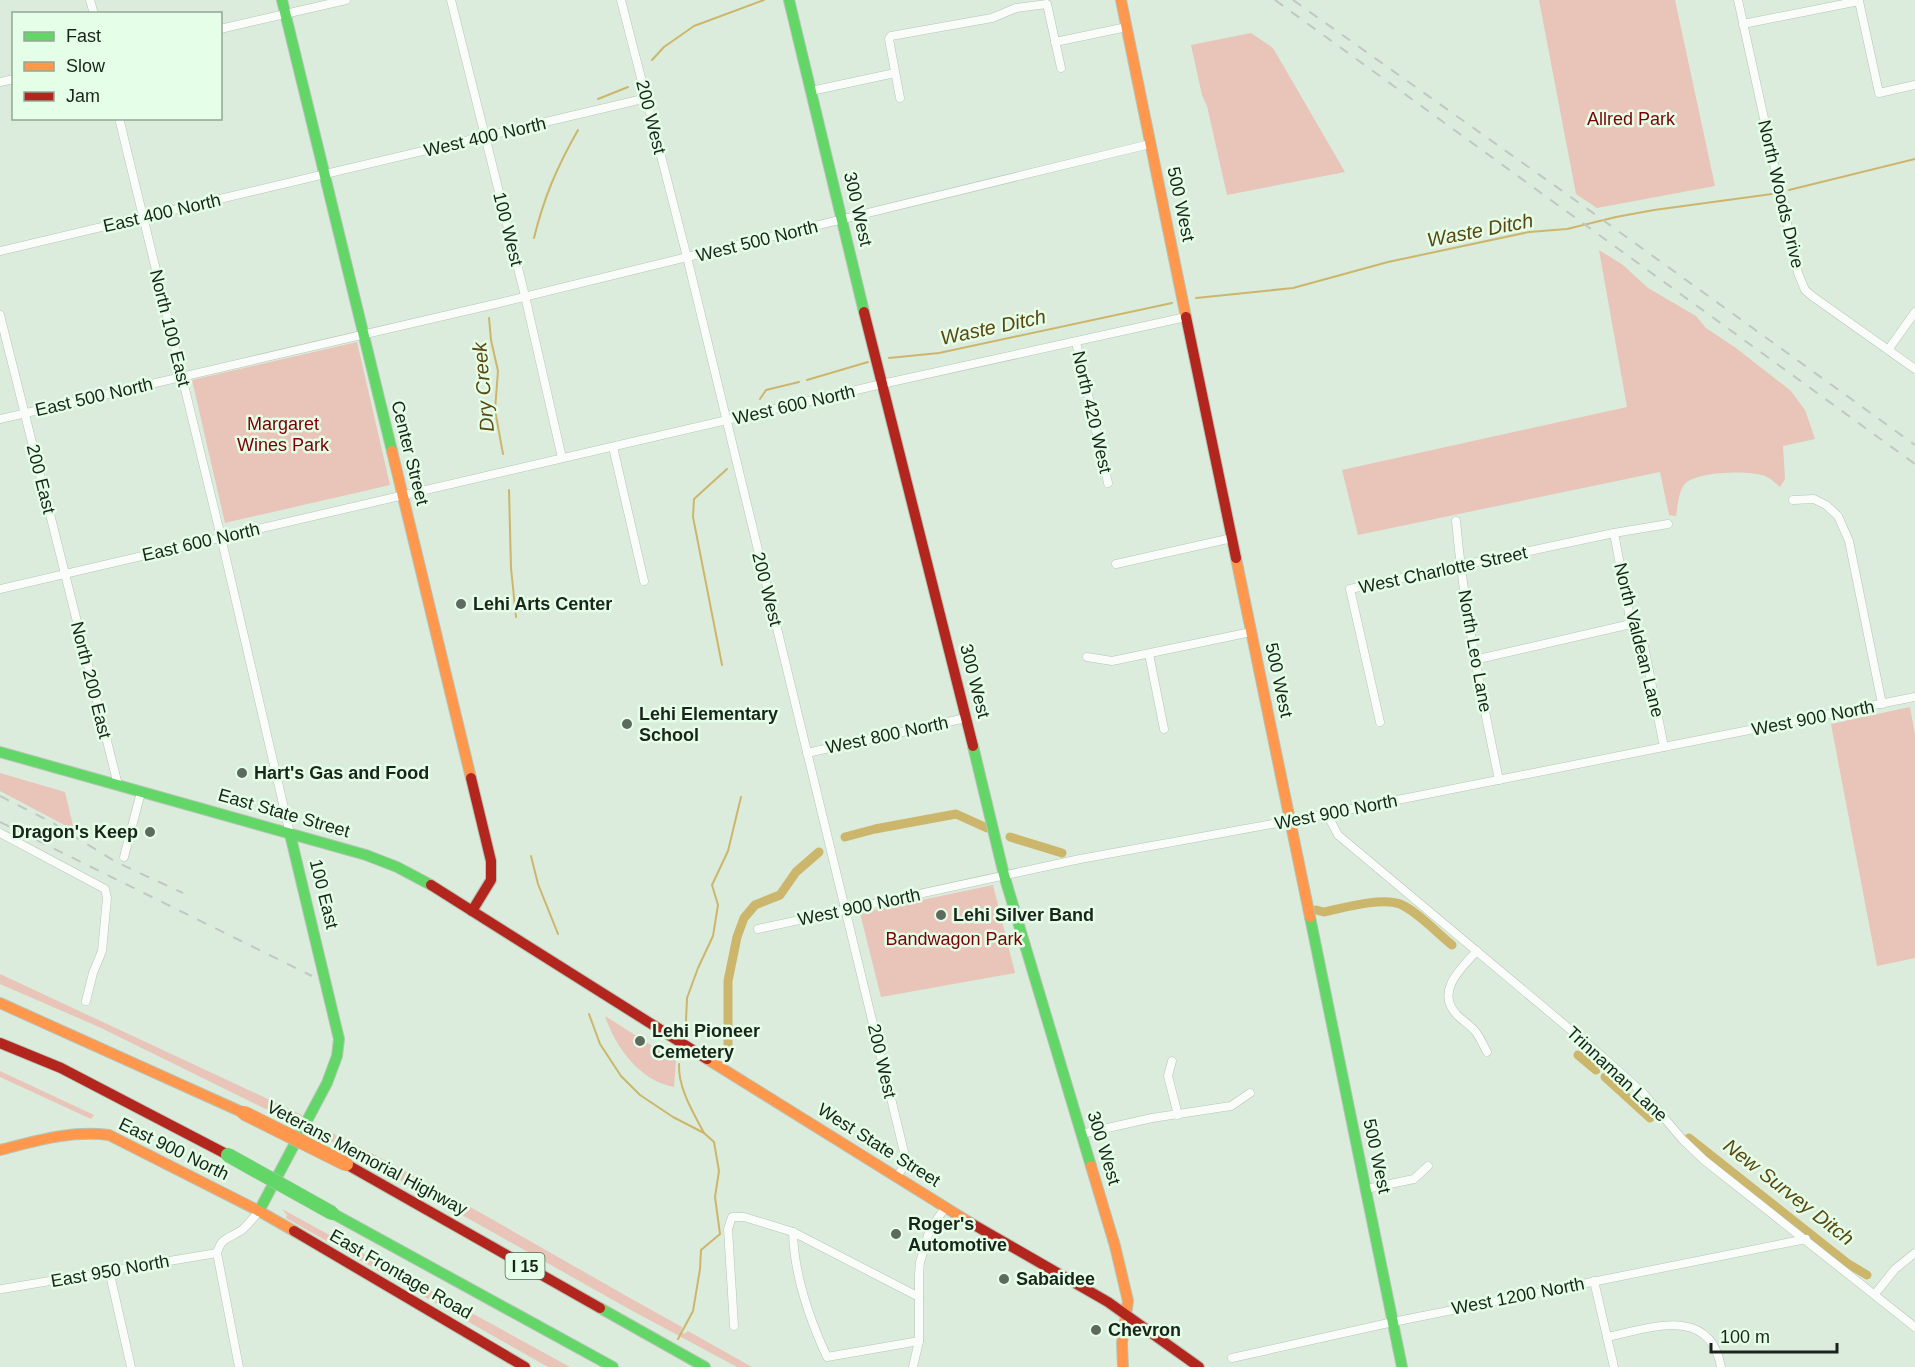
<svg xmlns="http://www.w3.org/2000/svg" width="1915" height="1367" font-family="Arial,sans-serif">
	<rect width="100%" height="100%" fill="#dbecdc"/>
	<g fill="#e9c4b8">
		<polygon points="1539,0 1675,0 1715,186 1597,208 1576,194"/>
		<polygon points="1251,33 1273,48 1345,172 1227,195 1207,106 1202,95 1191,45"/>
		<path d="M 1599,250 L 1623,265 L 1648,288 L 1696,316 L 1706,328 L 1736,348 L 1791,391 L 1805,410 L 1815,439 L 1783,446 L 1785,479 L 1780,487 C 1776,484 1771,478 1765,476 C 1751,470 1694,471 1684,485 C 1678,493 1678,506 1676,516 L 1669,515 L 1660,472 L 1358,535 L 1342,470 L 1627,407 Z"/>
		<polygon points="357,342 390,485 225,523 192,380"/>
		<polygon points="1910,707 1915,735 1915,958 1877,966 1831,724"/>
		<polygon points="0,773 65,792 74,830 0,791"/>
		<polygon points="993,885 1015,973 881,997 860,913"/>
		<polygon points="0,974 302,1115 298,1125 99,1027 0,984"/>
		<path d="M 605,1016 L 676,1061 L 674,1087 C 640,1081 616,1048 605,1016 Z"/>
		<polygon points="0,1071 94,1115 91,1119 0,1077"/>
		<path d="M 322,1128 C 445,1189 562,1261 682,1327 L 681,1332 L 684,1334 L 688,1331 L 752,1367 L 737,1367 L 629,1309 L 368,1162 L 368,1160 L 318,1135 Z"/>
		<polygon points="282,1209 570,1367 548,1367 286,1218 287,1215"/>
	</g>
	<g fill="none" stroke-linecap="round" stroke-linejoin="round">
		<g stroke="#ccb66b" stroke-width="2">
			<polyline points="652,60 664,47 694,26 764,0"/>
			<polyline points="598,99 628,87"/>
			<polyline points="1789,190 1915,159"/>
			<path d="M 534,238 C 544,197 557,167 578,130"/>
			<polyline points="1196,298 1293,288 1388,262 1529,232 1567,229 1616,217 1654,210 1772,194"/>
			<polyline points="489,318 491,340 498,371 495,410 503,454"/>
			<polyline points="889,358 939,353 1172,303"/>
			<polyline points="807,380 868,362"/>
			<polyline points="760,399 766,390 799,382"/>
			<polyline points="509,490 511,568 516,617"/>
			<polyline points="722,665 693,517 694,499 727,469"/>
			<polyline points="531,856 538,884 558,934"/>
			<polyline points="589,1014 600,1044 621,1076 640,1095 673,1117 704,1133 714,1142 719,1171 715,1197 720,1234 701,1250 700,1269 693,1311 678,1339"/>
			<polyline points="686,1021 687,998 698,968 713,936 718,905 712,885 728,851 741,797"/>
			<path d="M 679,1064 C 678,1088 693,1112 704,1133"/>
		</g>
		<g stroke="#ccb66b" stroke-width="9">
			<polyline points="845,837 875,829 956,814 987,828"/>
			<polyline points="1010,837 1062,853"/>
			<path d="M 1316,910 L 1324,912 C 1343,908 1381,897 1400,904 C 1417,911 1437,933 1452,945"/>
			<polyline points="728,1045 728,981 737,937 744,918 755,905 780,895 796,872 819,852"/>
			<polyline points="1578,1055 1596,1070"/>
			<polyline points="1605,1077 1650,1118"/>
			<polyline points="1689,1138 1847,1263 1867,1275"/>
		</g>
		<g stroke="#b6c4b7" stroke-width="9">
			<g id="street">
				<polyline points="90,0 94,14"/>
				<polyline points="451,0 525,296 562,458"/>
				<polyline points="621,0 687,257 905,1156 902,1169 897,1177"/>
				<polyline points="1738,0 1798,273 1805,290 1812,296 1915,369"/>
				<polyline points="1743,24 1859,1 1879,93 1915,85"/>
				<polyline points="220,29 346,0"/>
				<polyline points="1055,42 1127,27"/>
				<polyline points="0,82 14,79"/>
				<polyline points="811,91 895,73"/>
				<polyline points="900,98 889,39 891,36 992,18 1016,8 1047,4 1061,68"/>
				<polyline points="119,118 221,537 290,834"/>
				<polyline points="0,251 647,98"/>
				<polyline points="0,315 118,785"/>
				<polyline points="1076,342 1108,483"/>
				<polyline points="1888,350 1915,312"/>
				<polyline points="0,419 495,304 1150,144"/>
				<polyline points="613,447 644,581"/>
				<polyline points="1793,500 1814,499 1826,505 1838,516 1849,541 1882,704"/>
				<path d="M 1456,521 C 1464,609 1481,694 1499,780"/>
				<polyline points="1614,533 1631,624 1644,646 1664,747"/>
				<polyline points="1116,564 1232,538"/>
				<polyline points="0,589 882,384 1186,317"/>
				<polyline points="1149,654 1164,729"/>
				<polyline points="1087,657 1112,661 1251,632"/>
				<polyline points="1474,660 1631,624"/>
				<polyline points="1380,722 1350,589 1614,533 1668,524"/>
				<polyline points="807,753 966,718"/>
				<polyline points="1327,814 1338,835 1603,1057 1644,1094 1682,1139 1704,1160 1915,1327"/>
				<polyline points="0,833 105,889 107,898 102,951 93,973 86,1001"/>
				<polyline points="124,857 141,792"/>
				<polyline points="758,929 1080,859 1327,814 1915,697"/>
				<path d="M 1477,951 C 1460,969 1435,992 1457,1015 C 1463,1021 1470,1025 1475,1031 C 1480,1037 1483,1045 1487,1052"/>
				<polyline points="1172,1061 1168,1076 1178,1115"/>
				<polyline points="1081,1134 1152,1118 1231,1106 1250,1093"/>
				<polyline points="1366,1189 1414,1179 1428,1166"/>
				<path d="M 793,1232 C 794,1276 809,1318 827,1357 L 919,1341"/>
				<polyline points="109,1270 131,1367"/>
				<polyline points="1594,1281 1614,1367"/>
				<polyline points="2,1289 217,1253"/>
				<polyline points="1875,1294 1895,1269 1915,1253"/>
				<polyline points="734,1326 728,1229 732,1217 744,1217 793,1232 919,1297"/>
				<path d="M 1607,1337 C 1650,1328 1710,1305 1721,1367"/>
				<polyline points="1232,1358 1393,1322 1806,1239"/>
				<path d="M 239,1367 L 217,1253 C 222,1236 229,1239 242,1230 C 248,1225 254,1217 259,1211"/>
				<polyline points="913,1367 919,1341 919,1274 920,1262 930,1229 945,1208"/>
			</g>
		</g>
		<g stroke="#b6c4b7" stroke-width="12">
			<g id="fast">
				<polyline points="282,0 392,451"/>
				<polyline points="789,0 864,312"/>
				<polyline points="973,746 1004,875 1091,1166"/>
				<polyline points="0,752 366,855 397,867 431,885"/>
				<polyline points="1310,917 1402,1367"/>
				<polyline points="259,1211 327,1083 337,1056 339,1039 290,834"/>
				<polyline points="332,1213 613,1367"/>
				<polyline points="600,1308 705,1367"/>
			</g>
		</g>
		<g stroke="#b6c4b7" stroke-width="12">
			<g id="slow">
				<polyline points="1121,0 1186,317"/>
				<polyline points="392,451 471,778"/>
				<polyline points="1236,558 1310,917"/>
				<polyline points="0,1003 244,1113"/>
				<polyline points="707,1059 969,1222"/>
				<path d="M 0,1150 C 36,1141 71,1130 109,1135 L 259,1211 L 294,1231"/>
				<polyline points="1091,1166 1115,1246 1128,1301 1122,1343 1123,1367"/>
			</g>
		</g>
		<g stroke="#b6c4b7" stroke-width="12">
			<g id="jam">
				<polyline points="864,312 973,746"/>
				<polyline points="1186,317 1236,558"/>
				<polyline points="471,778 491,861 491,880 472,911"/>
				<polyline points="431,885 707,1059"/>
				<polyline points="0,1043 61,1068 228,1155"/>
				<polyline points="346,1164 600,1308"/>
				<polyline points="969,1222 1108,1302 1199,1367"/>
				<polyline points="294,1231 525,1367"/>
			</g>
		</g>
		<use href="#street" stroke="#fafcfa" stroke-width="8"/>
		<use href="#fast" stroke="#63d668" stroke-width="10"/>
		<use href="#slow" stroke="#ff974d" stroke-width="10"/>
		<use href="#jam" stroke="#b3261e" stroke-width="10"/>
		<g stroke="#c2c7c3" stroke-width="2" stroke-dasharray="10 10" stroke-linecap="butt">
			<polyline points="1275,0 1915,464"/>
			<polyline points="1293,0 1582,205 1915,445"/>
			<polyline points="0,796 53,823 116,862 183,893"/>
			<polyline points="0,822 312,976"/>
		</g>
		<g stroke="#b6c4b7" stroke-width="15" stroke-linecap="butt">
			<polyline id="fast-bridge" points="228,1155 332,1213"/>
		</g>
		<g stroke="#b6c4b7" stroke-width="15" stroke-linecap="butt">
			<polyline id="slow-bridge" points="244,1113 346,1164"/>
		</g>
		<use href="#fast-bridge" stroke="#63d668" stroke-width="14"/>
		<use href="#slow-bridge" stroke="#ff974d" stroke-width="14"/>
	</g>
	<g fill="#5d6b5e" stroke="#e5fee7" stroke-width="2">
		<circle cx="461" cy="604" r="6"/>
		<circle cx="627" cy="724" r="6"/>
		<circle cx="242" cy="773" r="6"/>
		<circle cx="150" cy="832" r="6"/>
		<circle cx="941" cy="915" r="6"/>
		<circle cx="640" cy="1041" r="6"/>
		<circle cx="896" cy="1234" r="6"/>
		<circle cx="1004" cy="1279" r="6"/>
		<circle cx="1096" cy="1330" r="6"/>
	</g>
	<g text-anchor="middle" stroke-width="5" stroke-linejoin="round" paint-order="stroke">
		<rect fill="#e5fee7" stroke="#566658" stroke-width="1.5" x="505.5" y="1253" width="39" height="26" rx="4.5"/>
		<g font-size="16" font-weight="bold" fill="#19251a">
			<text x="525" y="1272">I 15</text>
		</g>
		<g font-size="18" fill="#19251a" stroke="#e5fee7">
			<text transform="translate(651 117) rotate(76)" y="6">200 West</text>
			<text transform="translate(485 137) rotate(-13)" y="6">West 400 North</text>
			<text transform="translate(1781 194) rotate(77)" y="6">North Woods Drive</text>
			<text transform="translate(1181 204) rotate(78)" y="6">500 West</text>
			<text transform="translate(858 209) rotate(77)" y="6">300 West</text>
			<text transform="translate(162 213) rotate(-13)" y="6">East 400 North</text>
			<text transform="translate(508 229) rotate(76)" y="6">100 West</text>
			<text transform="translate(757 241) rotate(-14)" y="6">West 500 North</text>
			<text transform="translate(170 328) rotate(76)" y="6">North 100 East</text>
			<text transform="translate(94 397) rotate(-13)" y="6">East 500 North</text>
			<text transform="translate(794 405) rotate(-13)" y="6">West 600 North</text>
			<text transform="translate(1092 412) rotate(77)" y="6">North 420 West</text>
			<text transform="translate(410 453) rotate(76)" y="6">Center Street</text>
			<text transform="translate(41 479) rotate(76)" y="6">200 East</text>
			<text transform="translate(201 542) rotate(-13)" y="6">East 600 North</text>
			<text transform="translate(1443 570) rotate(-12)" y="6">West Charlotte Street</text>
			<text transform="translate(767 589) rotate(76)" y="6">200 West</text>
			<text transform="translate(1639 640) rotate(76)" y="6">North Valdean Lane</text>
			<text transform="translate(1475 651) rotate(80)" y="6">North Leo Lane</text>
			<text transform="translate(91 680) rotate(76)" y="6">North 200 East</text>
			<text transform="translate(1279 680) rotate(78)" y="6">500 West</text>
			<text transform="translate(975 681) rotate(76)" y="6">300 West</text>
			<text transform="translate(1813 718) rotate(-11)" y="6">West 900 North</text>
			<text transform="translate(887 735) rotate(-12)" y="6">West 800 North</text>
			<text transform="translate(1336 812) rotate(-11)" y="6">West 900 North</text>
			<text transform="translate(284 813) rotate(16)" y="6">East State Street</text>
			<text transform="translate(324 894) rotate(76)" y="6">100 East</text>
			<text transform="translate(859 907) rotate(-12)" y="6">West 900 North</text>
			<text transform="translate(882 1061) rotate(77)" y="6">200 West</text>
			<text transform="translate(1617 1074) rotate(43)" y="6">Trinnaman Lane</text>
			<text transform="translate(879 1145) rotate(32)" y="6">West State Street</text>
			<text transform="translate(1104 1148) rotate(73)" y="6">300 West</text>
			<text transform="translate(174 1149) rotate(26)" y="6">East 900 North</text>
			<text transform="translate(1377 1156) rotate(78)" y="6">500 West</text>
			<text transform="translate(367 1158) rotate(28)" y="6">Veterans Memorial Highway</text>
			<text transform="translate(110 1271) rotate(-10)" y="6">East 950 North</text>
			<text transform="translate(401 1274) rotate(30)" y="6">East Frontage Road</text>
			<text transform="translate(1518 1296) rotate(-11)" y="6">West 1200 North</text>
		</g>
		<g font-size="18" fill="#790006" stroke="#e5fee7">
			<text x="1631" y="125">Allred Park</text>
			<text x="283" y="430">Margaret<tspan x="283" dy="21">Wines Park</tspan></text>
			<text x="954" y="945">Bandwagon Park</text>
		</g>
		<g font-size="18" font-weight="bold" fill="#19251a" stroke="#e5fee7" text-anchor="start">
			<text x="473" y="610">Lehi Arts Center</text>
			<text x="639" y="720">Lehi Elementary<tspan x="639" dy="21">School</tspan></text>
			<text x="254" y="779">Hart's Gas and Food</text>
			<text x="138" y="838" text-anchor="end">Dragon's Keep</text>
			<text x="953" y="921">Lehi Silver Band</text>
			<text x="652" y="1037">Lehi Pioneer<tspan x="652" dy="21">Cemetery</tspan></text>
			<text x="908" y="1230">Roger's<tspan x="908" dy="21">Automotive</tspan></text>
			<text x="1016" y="1285">Sabaidee</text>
			<text x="1108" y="1336">Chevron</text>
		</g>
		<g font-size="20" font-style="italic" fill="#5b4710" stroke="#e5fee7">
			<text transform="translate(1480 230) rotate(-11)" y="7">Waste Ditch</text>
			<text transform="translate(993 327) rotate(-12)" y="7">Waste Ditch</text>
			<text transform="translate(483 387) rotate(-95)" y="7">Dry Creek</text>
			<text transform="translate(1789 1192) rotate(38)" y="7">New Survey Ditch</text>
		</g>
	</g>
	<rect x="12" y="12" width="210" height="108" fill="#e5fee7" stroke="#93a795" stroke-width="1.5"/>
	<rect x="24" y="32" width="30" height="9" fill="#63d668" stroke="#93a795" stroke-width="1.5"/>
	<text x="66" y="42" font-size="18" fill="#19251a">Fast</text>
	<rect x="24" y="62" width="30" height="9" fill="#ff974d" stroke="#93a795" stroke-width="1.5"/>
	<text x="66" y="72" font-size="18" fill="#19251a">Slow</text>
	<rect x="24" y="92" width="30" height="9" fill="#b3261e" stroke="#93a795" stroke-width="1.5"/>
	<text x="66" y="102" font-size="18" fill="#19251a">Jam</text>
	<path d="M1711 1343v9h126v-9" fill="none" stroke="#19251a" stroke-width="3"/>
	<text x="1720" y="1343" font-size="18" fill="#19251a" stroke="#e5fee7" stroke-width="4.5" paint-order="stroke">100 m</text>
</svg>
